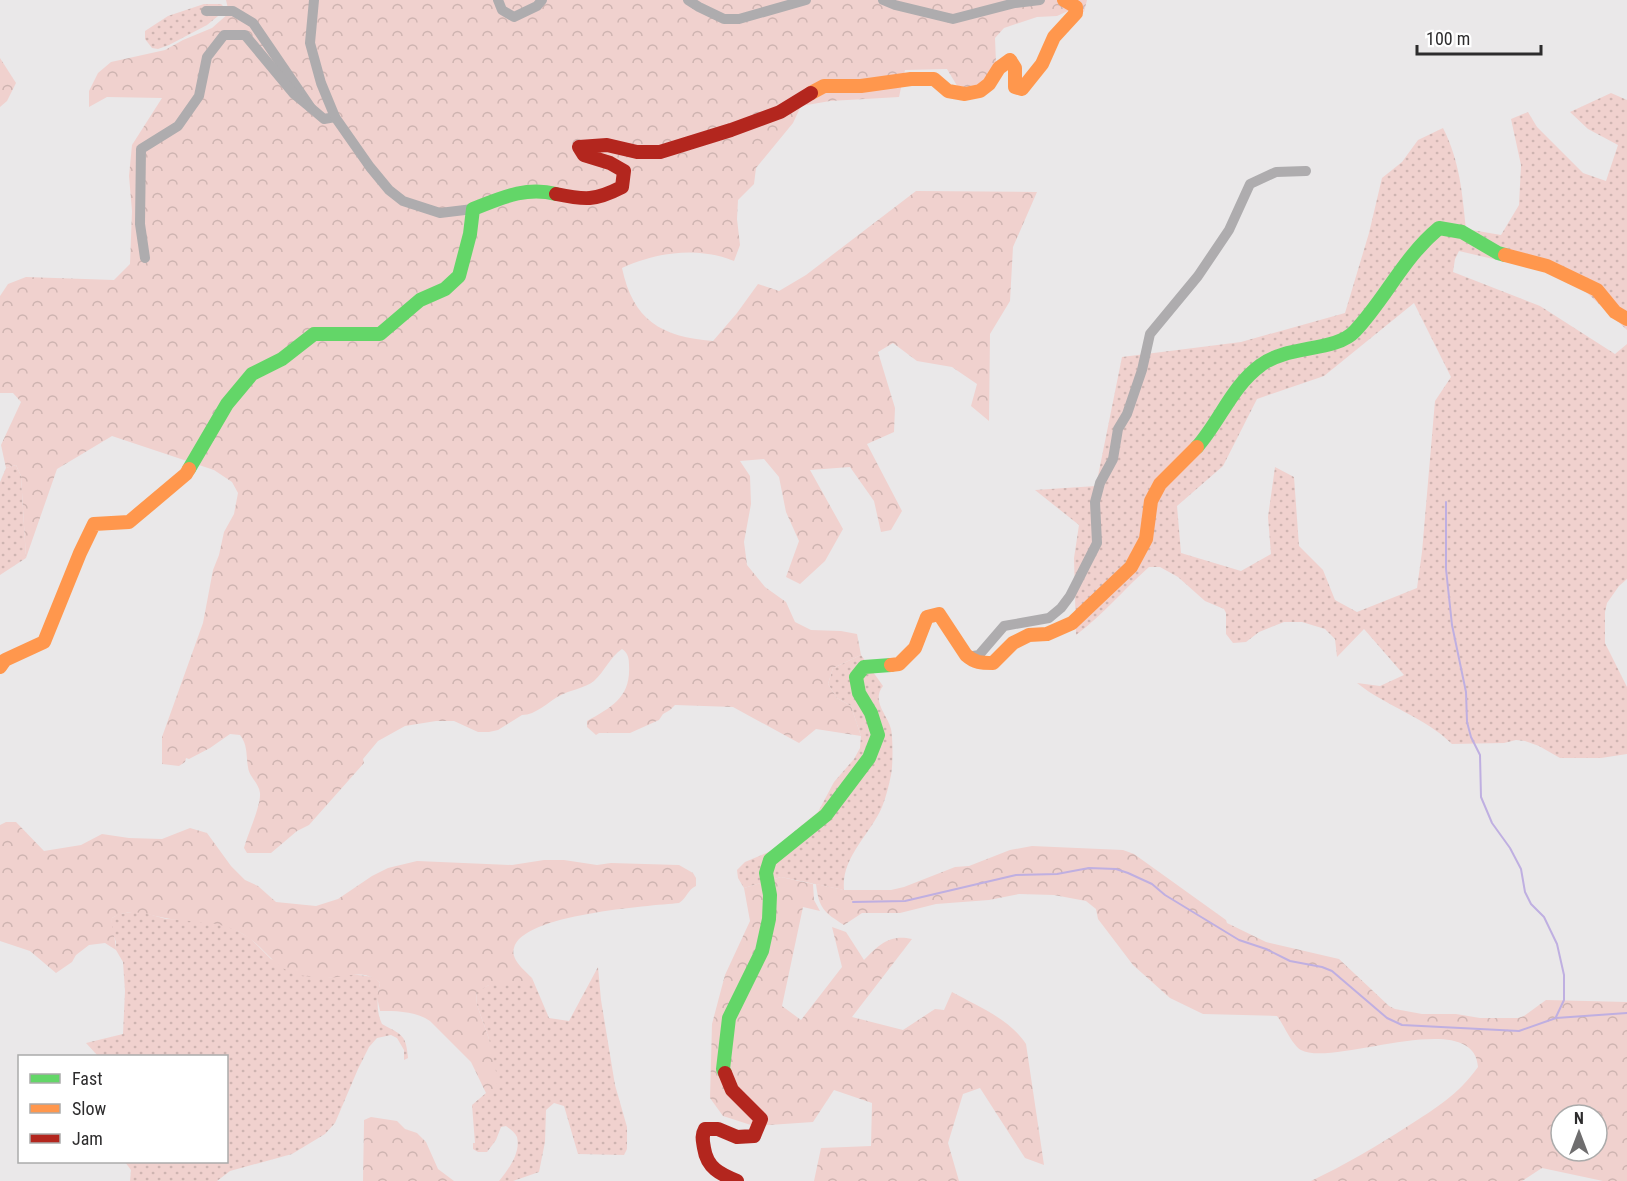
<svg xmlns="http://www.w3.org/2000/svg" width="1627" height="1181" font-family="'Roboto Condensed',sans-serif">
	<defs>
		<pattern id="green-dots" width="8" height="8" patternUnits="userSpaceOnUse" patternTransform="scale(1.5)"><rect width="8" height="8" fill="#f0d1ce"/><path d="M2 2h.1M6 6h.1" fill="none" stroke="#ceb4b1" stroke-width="1.8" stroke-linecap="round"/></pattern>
		<pattern id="forest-crowns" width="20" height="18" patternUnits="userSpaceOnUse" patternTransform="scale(1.5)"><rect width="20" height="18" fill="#f0d1ce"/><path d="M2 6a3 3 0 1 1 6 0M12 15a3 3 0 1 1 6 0" fill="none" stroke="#ceb4b1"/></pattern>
	</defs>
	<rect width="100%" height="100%" fill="#eae8e9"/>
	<g fill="url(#green-dots)" fill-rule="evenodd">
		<polygon points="204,4 221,4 224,7 223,12 207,25 169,45 158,49 152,48 145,39 145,31 168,16"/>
		<path d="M 1611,93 L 1627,100 L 1627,330 L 1586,292 L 1553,273 L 1459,251 L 1455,259 L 1453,272 L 1540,306 L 1615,354 L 1627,344 L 1627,579 L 1619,586 L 1607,603 L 1605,612 L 1605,643 L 1627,687 L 1627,754 L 1601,758 L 1560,758 L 1539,746 L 1525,741 L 1516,740 L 1504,743 L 1452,744 C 1425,717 1387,707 1357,683 L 1380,686 L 1404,675 L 1364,629 L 1337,657 L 1335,639 L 1325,629 L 1302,622 L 1284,622 L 1259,632 L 1246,642 L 1233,643 L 1226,634 L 1226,613 L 1224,609 L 1205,601 L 1178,577 L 1160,567 L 1149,567 C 1124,589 1103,615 1076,635 L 1074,558 L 1079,525 L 1035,490 L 1096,486 L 1122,357 L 1241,342 L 1345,313 L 1369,233 L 1382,178 L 1402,162 L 1418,140 L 1443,128 C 1460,162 1462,192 1466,229 L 1501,235 L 1519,205 L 1521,165 L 1511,119 L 1528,112 L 1537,127 L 1583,173 L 1606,181 L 1618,145 L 1588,129 L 1570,112 ZM 1414,303 L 1451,377 L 1435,401 L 1422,552 L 1417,588 L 1357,612 L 1335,600 L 1323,570 L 1299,546 L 1294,477 L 1275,467 L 1268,517 L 1271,554 L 1241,571 L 1181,553 L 1177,506 L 1223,466 L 1257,399 L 1324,376 Z"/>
		<polygon points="16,465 21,476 26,558 0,575 0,482 6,468"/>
		<path d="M 861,655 L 883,686 C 871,701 887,714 891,729 C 893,738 893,766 891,775 C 889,785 886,797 882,807 C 870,835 841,857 844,890 L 781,877 L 744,888 L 738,878 L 737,870 L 745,862 L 771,851 L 818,812 L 834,782 L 854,759 L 860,748 L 861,736 L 851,706 L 837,698 L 828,684 L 833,668 Z"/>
		<path d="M 138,911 L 166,919 L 199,920 L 227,925 L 250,938 L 271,959 L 327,978 L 350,974 L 374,977 L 380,983 C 377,996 376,1012 382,1024 C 402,1035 406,1034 408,1058 L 404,1060 L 404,1050 L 397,1038 L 391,1035 L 377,1038 L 369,1047 L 358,1069 L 335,1123 L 325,1134 L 292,1154 L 230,1171 L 217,1181 L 130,1181 L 131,1170 L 125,1162 L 226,1162 L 226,1056 L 98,1056 L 86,1043 L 123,1034 L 125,991 L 123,962 L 116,950 L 116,942 L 111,929 L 112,918 L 119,914 Z"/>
		<path d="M 598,967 L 601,1000 L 615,1085 L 627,1127 L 627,1149 L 624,1155 L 578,1154 L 564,1106 L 554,1103 L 546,1110 L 545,1142 L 539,1172 L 513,1181 L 499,1181 C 508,1170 521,1153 517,1137 C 515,1132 510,1129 506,1126 L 501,1127 L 496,1140 L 487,1152 L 478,1152 L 473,1149 L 473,1143 L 475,1143 L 472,1105 L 486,1093 L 493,1093 L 489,1039 L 477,1005 L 476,991 L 489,985 L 528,985 L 532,978 L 549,1018 L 569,1021 Z"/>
	</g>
	<g fill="url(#forest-crowns)" fill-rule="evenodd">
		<path d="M 226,0 L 1087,0 L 1084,12 L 1068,11 L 1057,16 L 1037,17 L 1004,28 L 995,38 L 996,63 L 987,86 L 959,89 L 947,69 L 905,70 L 899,97 L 830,101 L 801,106 L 793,123 L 756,168 L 754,184 L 738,200 L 737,219 L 740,245 L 734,261 C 698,246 657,252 622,268 C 633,320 661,337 713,341 L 737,313 L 758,284 L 779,291 L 806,275 L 916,191 L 1037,192 L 1013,247 L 1010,301 L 990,334 L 989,421 L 971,406 L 977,384 L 952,367 L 917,361 L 893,343 L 878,352 L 895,408 L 894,432 L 867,444 L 902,511 L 891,530 L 881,532 L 874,501 L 850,467 L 810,470 L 843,529 L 825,561 L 800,584 L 786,577 L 799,541 L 786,512 L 779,477 L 764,459 L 740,461 L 750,476 L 751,504 L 744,542 L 747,565 L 765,587 L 786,602 L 795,622 L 811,630 L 841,631 L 857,634 L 861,655 L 833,668 L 828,684 L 837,698 L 851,706 L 861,736 L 816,729 L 799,743 L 733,707 L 675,705 L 670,710 L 663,714 L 659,720 L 630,733 L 599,733 L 596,735 L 587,727 L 587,721 C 612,707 631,697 629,665 C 629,658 628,653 622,649 C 610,657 605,671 594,681 C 585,688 570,690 559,696 C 548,702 536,715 522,715 L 498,730 L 489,732 L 478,732 L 454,721 L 436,721 L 405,726 L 378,741 L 363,759 L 364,763 L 309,825 L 297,831 L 271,853 L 247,853 L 244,848 C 248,833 261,806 260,793 C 259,783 249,777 248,767 C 246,756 248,745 240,735 L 230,734 L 210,748 L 189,759 L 186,758 L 185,762 L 179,766 L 162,764 L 162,737 L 203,623 L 213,570 L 219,555 L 224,532 L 234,514 L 238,493 L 232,482 L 214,470 L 112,436 L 57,469 L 26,558 L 21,476 L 16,465 L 6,468 L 1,445 L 21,402 L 13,393 L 0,393 L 0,296 L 8,284 L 26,277 L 114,280 L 130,264 L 132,211 L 129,176 L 132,145 L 162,98 L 107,97 L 89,107 L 89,91 L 98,73 L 111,62 L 165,50 L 183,40 L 212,28 L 229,13 Z"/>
		<polygon points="0,58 16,83 7,101 0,107"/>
		<path d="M 6,822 L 16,822 L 44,851 L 81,845 L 102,834 L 129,838 L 162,839 L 190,828 L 207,833 L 231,866 L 245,880 L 258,886 L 276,902 L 316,906 L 338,899 L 372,876 L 388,868 L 417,861 L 512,865 L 544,860 L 564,860 L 597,865 L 611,863 L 679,865 L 693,873 L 696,878 L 696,886 C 688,889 687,898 679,903 C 649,906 522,914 514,948 C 510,959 525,971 532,978 L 529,985 L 489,985 L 476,992 L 477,1005 L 489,1039 L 498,1081 L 493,1093 L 486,1093 L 471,1062 L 430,1021 C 416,1011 396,1011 380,1011 L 377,997 L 380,983 C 366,968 346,977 328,978 C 318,979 305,976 296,974 C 276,969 265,949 249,938 C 221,918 196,924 165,918 C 145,915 132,907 112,918 C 111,930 116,939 116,950 L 105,943 L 89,945 L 76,955 L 72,962 L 56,973 L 30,951 L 0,941 L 0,825 Z"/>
		<path d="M 1032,846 L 1123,850 L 1134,854 L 1226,920 L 1227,923 L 1266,942 L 1339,959 L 1389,1006 L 1395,1009 L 1422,1014 L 1456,1014 L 1480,1018 L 1518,1018 L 1524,1016 L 1546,1000 L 1627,1002 L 1627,1181 L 1603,1181 L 1542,1168 L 1522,1181 L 1311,1181 C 1345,1165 1377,1146 1408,1126 C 1436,1108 1458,1095 1478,1067 C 1474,1005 1333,1068 1301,1050 C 1292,1045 1284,1025 1277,1016 L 1203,1014 L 1170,998 L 1133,965 L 1098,919 L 1096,909 L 1086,901 L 1054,895 L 1019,894 L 989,900 L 936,904 L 900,913 L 862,913 L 844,925 C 824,912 819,909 816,884 L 844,890 L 891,890 L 904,887 L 955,867 L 969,866 L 1010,850 ZM 1561,1115 L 1597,1115 L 1597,1151 L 1561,1151 Z"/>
		<path d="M 781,877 L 813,884 L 814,900 L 820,911 L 803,907 L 782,1006 L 801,1020 L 842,967 L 832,927 L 846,932 L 864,960 C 879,945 889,934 912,939 L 852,1017 L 903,1030 L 935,1009 L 944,1010 L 952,992 C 977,1006 1010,1019 1026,1044 L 1044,1165 L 1025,1158 L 980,1088 L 963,1094 L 948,1143 L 959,1181 L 814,1181 L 821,1148 L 871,1146 L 872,1103 L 834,1090 L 813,1122 L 754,1126 L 723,1116 L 710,1098 L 712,1024 L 725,975 L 750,921 L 744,888 Z"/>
		<polygon points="371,1117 397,1121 405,1129 417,1133 426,1142 438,1169 454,1181 363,1181 364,1124 364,1120"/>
	</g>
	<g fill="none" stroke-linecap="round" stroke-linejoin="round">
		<g stroke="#bfafe1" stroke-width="2">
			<polyline points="1446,502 1446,569 1452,625 1466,692 1467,722 1471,737 1480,755 1481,797 1492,823 1510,848 1521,869 1525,892 1531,904 1544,917 1557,944 1564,975 1564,1000 1556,1017"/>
			<polyline points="853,902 905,901 1016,875 1057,874 1089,868 1116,869 1128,873 1152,884 1165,895 1239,940 1266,949 1290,961 1322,967 1332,971 1387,1018 1402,1025 1519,1031 1556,1018 1627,1013"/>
		</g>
		<g stroke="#aeacae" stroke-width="10">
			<polyline points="498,0 502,10 514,17 537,6 542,0"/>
			<polyline points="688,0 699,7 724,19 739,19 806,0"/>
			<polyline points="883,0 895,5 953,19 1015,3 1040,0"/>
			<polyline points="206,11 233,11 253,23 311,108 324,119 335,117 321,83 310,43 314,0"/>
			<polyline points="335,117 370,167 389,190 403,201 440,213 473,209"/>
			<polyline points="145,258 140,224 141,149 178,126 199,96 207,57 224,35 245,35 294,94 311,108"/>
			<polyline points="968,657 979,655 1004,626 1049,618 1061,608 1070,596 1097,543 1095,502 1100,483 1113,459 1118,429 1127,414 1142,370 1150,334 1198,276 1229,230 1250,184 1276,172 1306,171"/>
		</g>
		<g stroke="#63d668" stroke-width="14">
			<path d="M 1197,447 C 1220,421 1232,386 1261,365 C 1287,345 1336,352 1355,331 C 1386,298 1403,258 1439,228 L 1462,232 L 1498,253 L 1505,255"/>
			<path d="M 189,469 L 227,404 L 252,374 L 282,359 L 314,334 L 380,334 L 420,300 L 445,289 L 459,276 L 470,234 L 473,209 C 501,198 526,186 556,194"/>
			<polyline points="725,1073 723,1069 729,1018 762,951 769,919 770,895 766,873 770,860 826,815 869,758 878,735 871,713 859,693 856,677 864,667 891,665"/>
		</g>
		<g stroke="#ff974d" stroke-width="14">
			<polyline points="811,93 824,86 861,86 911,79 934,79 948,91 965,94 980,91 989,84 999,68 1010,60 1015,68 1015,87 1022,89 1042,64 1054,37 1076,13 1076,7 1064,0"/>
			<polyline points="1505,255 1547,266 1597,290 1615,312 1627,319"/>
			<path d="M 891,665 L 899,664 L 915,648 L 927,617 L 939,614 L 966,655 C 975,663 981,663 993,663 L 1013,643 L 1029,635 L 1047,634 L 1072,623 L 1131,567 L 1146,539 L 1151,501 L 1160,484 L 1197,447"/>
			<polyline points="0,667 5,660 44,642 80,553 94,524 129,522 186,474 189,469"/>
		</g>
		<g stroke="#b3261e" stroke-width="14">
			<path d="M 556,194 C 585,200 595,201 622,187 L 624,171 L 610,163 L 584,155 L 579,147 L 607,145 L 637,152 L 660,152 L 731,130 L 780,112 L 811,93"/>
			<path d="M 725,1073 L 732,1090 L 761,1119 L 754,1136 L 737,1137 L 718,1129 L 705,1129 C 701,1136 703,1141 704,1148 C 707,1168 720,1174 737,1181"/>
		</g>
	</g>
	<rect x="18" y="1055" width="210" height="108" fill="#ffffff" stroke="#ababab" stroke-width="1.5"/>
	<rect x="30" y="1074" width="30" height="9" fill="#63d668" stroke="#ababab" stroke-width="1.5"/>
	<text x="72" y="1085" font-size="18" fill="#2d2c2d">Fast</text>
	<rect x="30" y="1104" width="30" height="9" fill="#ff974d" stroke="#ababab" stroke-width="1.5"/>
	<text x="72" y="1115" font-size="18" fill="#2d2c2d">Slow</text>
	<rect x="30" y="1134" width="30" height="9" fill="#b3261e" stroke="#ababab" stroke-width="1.5"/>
	<text x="72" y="1145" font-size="18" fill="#2d2c2d">Jam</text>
	<g transform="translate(1579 1133)"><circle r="28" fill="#ffffff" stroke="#ababab" stroke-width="1.5"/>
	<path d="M0-4.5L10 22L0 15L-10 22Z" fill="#6f6e6f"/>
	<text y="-9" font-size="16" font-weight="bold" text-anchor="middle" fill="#2d2c2d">N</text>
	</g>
	<path d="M1417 45v9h124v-9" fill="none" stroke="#2d2c2d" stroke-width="3"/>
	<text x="1426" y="45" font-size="18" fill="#2d2c2d" stroke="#ffffff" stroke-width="4.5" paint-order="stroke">100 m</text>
</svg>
